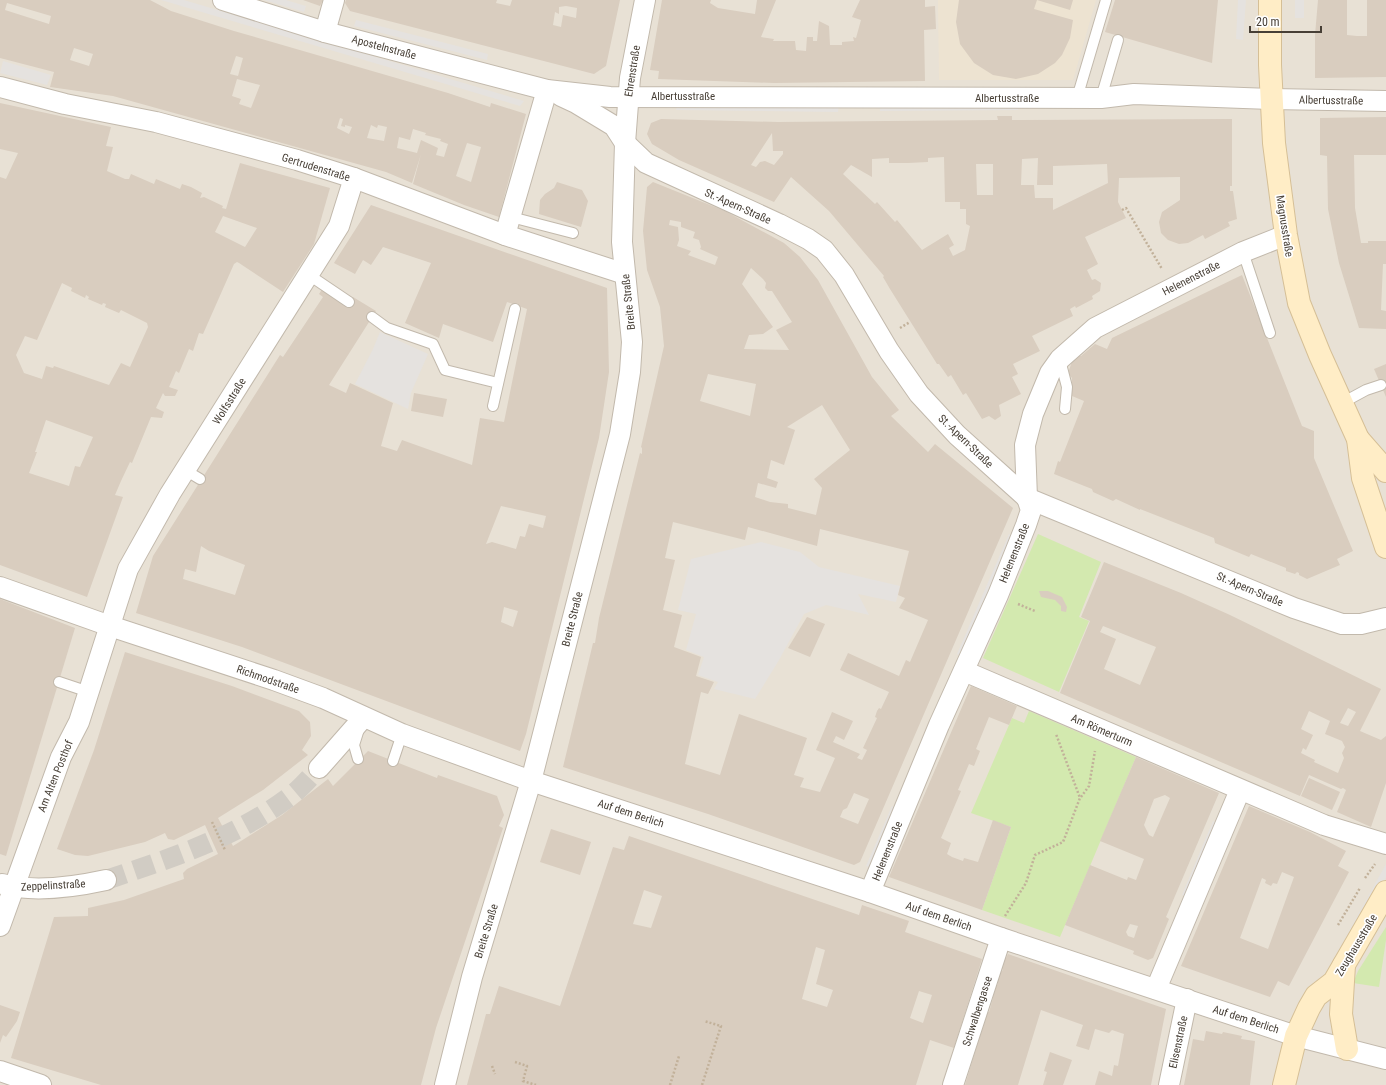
<svg xmlns="http://www.w3.org/2000/svg" width="1386" height="1085" font-family="'Roboto Condensed',sans-serif">
	<rect width="100%" height="100%" fill="#f4efe7"/>
	<rect fill="#e8e1d5" x="0" y="0" width="1386" height="1085"/>
	<polygon fill="#ede3d1" points="938,0 1096,0 1073,80 939,80"/>
	<g fill="#d3e9af">
		<polygon points="1038,534 1101,562 1079,617 1089,621 1059,692 983,658"/>
		<polygon points="1029,711 1136,757 1060,937 982,910 1011,827 971,813 1012,718 1024,723"/>
		<polygon points="1386,927 1386,940 1379,987 1353,983 1358,971"/>
	</g>
	<g fill="#e5e2df">
		<polygon points="161,0 184,0 524,101 520,106"/>
		<polygon points="264,0 286,0 306,6 304,12"/>
		<polygon points="1238,0 1246,0 1243,40 1236,39"/>
		<rect x="1295" y="0" width="9" height="18"/>
		<polygon points="356,20 488,54 487,60 354,26"/>
		<polygon points="3,61 51,75 47,85 0,73"/>
		<polygon points="678,102 839,105 838,112 676,110"/>
		<polygon points="1018,103 1018,110 880,111 880,104"/>
		<polygon points="380,332 428,354 411,393 408,409 355,384 373,349"/>
		<polygon points="1009,534 1015,537 963,657 957,654"/>
		<polygon points="761,542 800,552 819,567 900,586 896,602 858,594 869,615 826,605 804,614 779,660 755,699 714,689 718,682 698,675 704,657 686,650 696,614 678,610 691,559"/>
		<polygon points="892,806 898,809 872,868 866,866"/>
		<polygon points="1213,821 1220,824 1189,898 1182,895"/>
		<polygon points="1386,864 1386,877 1333,969 1338,951"/>
	</g>
	<g fill="#d9cdbf" fill-rule="evenodd">
		<path d="M 0,0 L 150,0 L 171,11 L 234,31 L 448,93 L 490,107 L 491,103 L 526,114 L 499,217 L 464,205 L 413,184 L 421,154 L 412,183 L 386,172 L 113,96 L 50,87 L 54,72 L 0,58 ZM 7,3 L 51,16 L 49,24 L 5,10 ZM 74,48 L 93,54 L 89,66 L 70,60 ZM 236,56 L 243,58 L 238,76 L 230,74 ZM 237,79 L 260,85 L 251,108 L 239,104 L 241,99 L 232,96 ZM 340,118 L 343,119 L 341,126 L 345,127 L 345,125 L 352,127 L 349,134 L 337,128 ZM 371,125 L 377,128 L 378,125 L 387,127 L 384,141 L 367,138 ZM 413,129 L 426,133 L 425,135 L 441,139 L 440,141 L 448,144 L 444,157 L 436,155 L 438,148 L 421,140 L 417,153 L 397,148 L 399,137 L 410,140 ZM 467,143 L 481,147 L 471,182 L 456,176 Z"/>
		<polygon points="303,0 323,0 320,6"/>
		<path d="M 346,0 L 497,0 L 496,3 L 510,6 L 512,0 L 620,0 L 606,66 L 594,74 L 350,11 L 345,3 ZM 566,6 L 577,8 L 576,18 L 563,15 L 561,27 L 553,25 L 555,12 L 559,14 L 559,7 Z"/>
		<polygon points="662,0 711,0 710,3 718,8 755,14 757,0 776,0 761,37 774,39 773,41 795,41 796,50 806,51 807,37 813,37 813,41 817,41 819,21 829,26 830,45 842,45 842,42 854,41 853,37 856,38 861,20 852,17 860,0 925,0 925,7 935,6 936,29 924,30 925,81 774,83 658,79 659,71 650,70"/>
		<polygon points="959,0 1073,0 1070,10 1037,0 1034,9 1073,20 1070,38 1062,55 1055,63 1038,74 1016,79 993,75 974,63 960,44 956,22"/>
		<polygon points="1115,0 1218,0 1212,63 1105,32"/>
		<polygon points="1318,0 1347,0 1347,35 1357,36 1367,36 1367,0 1386,0 1386,77 1315,78 1315,35"/>
		<path d="M 0,103 L 111,127 L 106,146 L 113,147 L 107,171 L 125,179 L 129,179 L 131,174 L 154,184 L 156,179 L 180,189 L 182,184 L 191,187 L 202,193 L 200,198 L 204,197 L 223,206 L 222,208 L 226,209 L 240,163 L 330,188 L 314,244 L 283,292 L 239,263 L 237,262 L 234,264 L 203,334 L 199,333 L 193,351 L 189,349 L 179,373 L 176,371 L 169,387 L 178,390 L 175,396 L 165,396 L 163,393 L 156,408 L 164,412 L 162,418 L 151,417 L 132,463 L 130,462 L 121,481 L 115,495 L 123,497 L 87,597 L 0,565 L 0,177 L 6,179 L 18,153 L 0,149 ZM 223,216 L 257,228 L 245,247 L 215,232 ZM 62,283 L 72,288 L 71,291 L 85,298 L 86,295 L 89,297 L 88,299 L 102,305 L 103,303 L 106,304 L 105,307 L 119,313 L 121,310 L 147,323 L 148,327 L 130,367 L 121,363 L 109,385 L 54,366 L 53,368 L 46,366 L 42,379 L 24,373 L 16,355 L 25,336 L 37,340 ZM 46,420 L 93,437 L 80,467 L 75,466 L 69,486 L 29,473 L 37,452 L 35,452 Z"/>
		<path d="M 997,116 L 1012,116 L 1012,120 L 1022,120 L 1232,119 L 1232,186 L 1230,186 L 1230,191 L 1233,191 L 1237,219 L 1228,222 L 1230,226 L 1205,239 L 1203,235 L 1188,243 L 1179,244 L 1168,240 L 1161,233 L 1159,222 L 1162,212 L 1180,200 L 1180,177 L 1119,178 L 1118,202 L 1126,218 L 1085,237 L 1098,264 L 1087,270 L 1092,280 L 1095,279 L 1101,283 L 1100,291 L 1092,296 L 1093,299 L 1076,308 L 1075,306 L 1070,309 L 1073,316 L 1032,336 L 1040,351 L 1013,364 L 1018,374 L 1012,377 L 1021,394 L 999,405 L 1001,416 L 995,420 L 989,416 L 982,419 L 966,393 L 963,395 L 951,375 L 948,377 L 939,364 L 937,364 L 890,289 L 883,277 L 884,276 L 829,211 L 791,177 L 774,202 L 679,160 L 652,144 L 647,134 L 651,123 L 661,119 L 778,122 L 998,120 ZM 772,133 L 773,151 L 783,151 L 783,154 L 774,165 L 765,161 L 760,162 L 756,167 L 751,165 ZM 944,157 L 945,202 L 960,202 L 960,209 L 966,209 L 966,224 L 970,226 L 965,250 L 953,256 L 949,248 L 954,245 L 948,234 L 922,250 L 897,220 L 895,222 L 877,202 L 875,204 L 843,174 L 851,165 L 872,177 L 872,159 L 889,158 L 889,163 L 908,163 L 928,162 L 928,158 ZM 1038,158 L 1037,185 L 1053,185 L 1053,166 L 1107,164 L 1108,183 L 1053,210 L 1053,198 L 1035,198 L 1034,185 L 1021,185 L 1022,159 ZM 976,164 L 993,164 L 993,195 L 977,195 Z"/>
		<polygon points="1386,117 1386,155 1354,155 1355,208 1361,243 1368,243 1368,241 1386,241 1386,264 1383,264 1381,310 1386,311 1386,329 1359,328 1339,263 1328,209 1327,156 1320,155 1320,118"/>
		<polygon points="557,182 582,190 588,201 581,227 539,214 540,200 545,194 554,188"/>
		<path d="M 653,182 L 725,211 L 784,243 L 800,257 L 818,280 L 872,377 L 899,410 L 891,416 L 928,452 L 935,444 L 1013,508 L 860,862 L 854,865 L 708,814 L 563,767 L 589,660 L 593,643 L 595,643 L 599,618 L 640,453 L 642,454 L 642,448 L 641,447 L 664,346 L 660,307 L 647,270 L 643,231 L 647,187 ZM 670,220 L 681,222 L 681,227 L 695,232 L 693,238 L 699,240 L 701,247 L 700,249 L 718,257 L 715,265 L 688,255 L 691,251 L 677,246 L 679,240 L 678,227 L 669,225 ZM 751,268 L 763,279 L 766,283 L 765,288 L 768,291 L 772,291 L 792,322 L 776,330 L 789,350 L 744,349 L 749,335 L 763,334 L 773,327 L 742,284 ZM 708,374 L 756,384 L 750,416 L 700,401 ZM 822,405 L 850,450 L 814,479 L 822,488 L 816,515 L 788,508 L 788,504 L 770,502 L 755,497 L 758,483 L 776,488 L 778,482 L 767,478 L 771,460 L 784,465 L 795,430 L 787,427 ZM 673,522 L 745,540 L 748,527 L 817,546 L 820,529 L 909,551 L 898,595 L 905,598 L 899,608 L 928,620 L 910,662 L 906,660 L 899,676 L 848,653 L 840,670 L 889,692 L 881,709 L 879,708 L 877,711 L 875,717 L 877,718 L 863,748 L 867,750 L 862,760 L 857,758 L 860,754 L 833,742 L 836,736 L 844,740 L 853,721 L 832,712 L 816,750 L 835,758 L 820,792 L 800,787 L 804,778 L 794,775 L 807,738 L 739,714 L 720,775 L 685,764 L 701,692 L 708,694 L 714,682 L 696,676 L 701,657 L 674,647 L 682,615 L 663,610 L 675,560 L 665,558 ZM 854,793 L 869,799 L 858,824 L 840,817 L 843,810 L 847,808 Z"/>
		<path d="M 371,205 L 607,288 L 609,372 L 599,438 L 526,734 L 520,751 L 242,647 L 136,613 L 153,556 L 280,355 L 283,357 L 323,297 L 319,294 L 323,288 L 349,302 L 353,297 L 376,311 L 329,385 L 346,393 L 350,383 L 393,403 L 381,446 L 397,451 L 402,440 L 472,465 L 480,418 L 504,422 L 527,309 L 507,302 L 493,342 L 443,324 L 439,338 L 405,323 L 431,263 L 383,247 L 371,265 L 363,260 L 355,274 L 334,263 ZM 501,506 L 546,516 L 543,528 L 529,524 L 525,537 L 520,536 L 516,549 L 492,542 L 486,544 ZM 201,546 L 209,551 L 245,565 L 235,595 L 183,579 L 185,569 L 196,572 ZM 504,607 L 518,611 L 513,627 L 501,622 Z"/>
		<polygon points="1242,275 1302,426 1314,431 1314,458 1353,551 1337,559 1340,565 1307,579 1299,575 1299,573 1297,572 1295,574 1286,571 1286,568 1251,554 1249,557 1215,543 1214,538 1140,509 1140,510 1116,499 1113,501 1093,492 1092,489 1054,474 1058,461 1060,462 1084,401 1072,396 1072,378 1068,373 1074,356 1081,356 1095,344 1107,349 1112,338"/>
		<polygon points="1386,364 1386,397 1374,369"/>
		<polygon points="414,393 447,399 443,417 411,411"/>
		<path d="M 1104,562 L 1181,593 L 1230,615 L 1381,689 L 1360,731 L 1381,740 L 1386,736 L 1386,783 L 1371,827 L 1337,812 L 1346,790 L 1343,788 L 1341,789 L 1309,775 L 1300,796 L 1060,693 L 1090,621 L 1081,617 ZM 1103,626 L 1156,647 L 1140,685 L 1104,669 L 1116,639 L 1100,632 ZM 1348,708 L 1356,712 L 1348,726 L 1340,723 ZM 1309,711 L 1330,721 L 1325,734 L 1342,741 L 1345,747 L 1342,753 L 1344,758 L 1338,773 L 1314,762 L 1315,760 L 1301,753 L 1303,748 L 1306,750 L 1313,735 L 1301,729 Z"/>
		<polygon points="1039,591 1048,591 1062,597 1067,607 1066,612 1061,611 1061,606 1055,600 1041,597"/>
		<polygon points="0,599 75,628 6,856 0,854"/>
		<polygon points="807,617 825,624 810,657 788,648"/>
		<polygon points="125,652 232,686 299,711 310,722 311,736 302,750 308,755 263,790 218,818 233,846 282,815 328,779 333,786 368,751 437,778 438,775 497,796 504,815 499,826 503,828 436,1028 421,1085 101,1085 11,1058 54,917 88,916 88,908 124,900 184,879 183,873 187,869 218,854 205,825 174,840 168,839 165,833 145,842 88,856 75,855 57,849 94,750"/>
		<polygon points="971,686 1017,706 1009,725 989,717 976,749 980,751 974,766 969,764 958,790 961,791 941,838 951,843 947,854 952,857 963,861 964,858 978,862 993,820 1011,827 982,910 889,877"/>
		<path d="M 1136,757 L 1219,793 L 1166,917 L 1169,919 L 1153,958 L 1148,960 L 1133,954 L 1134,951 L 1065,925 L 1090,865 L 1127,880 L 1128,877 L 1136,880 L 1144,859 L 1100,841 ZM 1165,795 L 1170,798 L 1153,837 L 1149,835 L 1144,825 L 1154,799 ZM 1130,924 L 1138,926 L 1134,938 L 1128,936 L 1126,932 Z"/>
		<polygon points="1309,778 1340,792 1332,810 1301,796"/>
		<path d="M 1249,806 L 1310,832 L 1346,851 L 1338,866 L 1349,872 L 1289,986 L 1278,981 L 1270,997 L 1181,966 ZM 1282,872 L 1294,877 L 1268,949 L 1240,938 L 1262,878 L 1266,880 L 1265,883 L 1271,886 L 1273,883 L 1277,884 Z"/>
		<polygon points="551,829 591,842 580,875 540,862"/>
		<path d="M 629,836 L 859,915 L 862,905 L 909,921 L 905,932 L 982,959 L 954,1048 L 930,1040 L 916,1085 L 467,1085 L 486,1014 L 490,1014 L 499,986 L 560,1006 L 613,847 L 624,850 ZM 644,890 L 662,896 L 651,928 L 633,924 ZM 816,947 L 825,950 L 816,984 L 833,990 L 827,1007 L 802,999 ZM 919,991 L 932,995 L 923,1023 L 910,1018 Z"/>
		<polygon points="1008,954 1166,1009 1151,1085 1095,1085 1099,1071 1112,1076 1114,1065 1118,1066 1124,1034 1112,1030 1109,1033 1095,1029 1089,1050 1076,1046 1083,1025 1041,1010 1018,1085 965,1085 987,1012 989,1012 993,998 991,996 994,987 998,984 996,982 999,973 1003,970 1001,968 1003,959 1006,958"/>
		<polygon points="0,1005 20,1012 17,1021 6,1037 3,1035 0,1043"/>
		<polygon points="1206,1031 1222,1034 1223,1032 1242,1036 1241,1039 1255,1041 1250,1085 1184,1085 1193,1039 1204,1041"/>
		<polygon points="1050,1052 1072,1060 1063,1085 1043,1085 1047,1072 1044,1071"/>
	</g>
	<g fill="none" stroke-linecap="round" stroke-linejoin="round">
		<path stroke="#d1ccc4" stroke-width="20" stroke-dasharray="20 10" stroke-linecap="butt" d="M 106,880 C 171,858 238,837 293,794 C 302,787 310,777 319,768"/>
		<g stroke="#c2b9ac" stroke-width="12">
			<g id="lane">
				<polyline points="1077,98 1106,0"/>
				<polyline points="1101,98 1118,40"/>
				<polyline points="511,217 573,233"/>
				<polyline points="1243,252 1270,333"/>
				<polyline points="309,275 349,302"/>
				<polyline points="372,317 387,328 433,344 445,370 498,383"/>
				<polyline points="1060,360 1067,387 1065,409"/>
				<polyline points="1342,403 1366,390 1381,385"/>
				<polyline points="493,406 515,309"/>
				<polyline points="185,470 200,479"/>
				<polyline points="59,682 89,692"/>
				<polyline points="358,759 354,745 359,729"/>
				<polyline points="393,761 402,734"/>
			</g>
		</g>
		<g stroke="#c2b9ac" stroke-width="22">
			<g id="street">
				<polyline points="223,0 325,32 547,90 610,97 1101,98 1134,94 1271,99 1386,101"/>
				<polyline points="325,32 334,0"/>
				<polyline points="0,87 65,104 156,122 297,160 354,178 505,235 625,274"/>
				<polyline points="561,96 576,103 614,126 625,143 646,163 779,224 808,239 824,250 844,275 889,351 919,394 957,435 1027,498 1294,608 1342,624 1361,624 1386,618"/>
				<polyline points="505,235 547,90"/>
				<polyline points="0,587 110,626 274,680 323,698 402,734 531,781 870,892 1001,938 1296,1036 1386,1059"/>
				<polyline points="964,671 1324,825 1386,844"/>
				<polyline points="319,768 363,718"/>
				<path d="M 2,884 C 34,893 74,887 106,880"/>
				<polyline points="870,892 939,725 998,595 1026,525 1031,510 1027,498 1025,445 1033,414 1050,373 1060,359 1095,328 1243,252 1286,235"/>
				<polyline points="0,926 61,757 79,722 128,569 170,494 339,226 354,178"/>
				<polyline points="1156,989 1240,790"/>
				<polyline points="0,1071 41,1085"/>
				<polyline points="445,1085 472,977 531,781 620,434 630,372 632,342 622,242 625,143 630,78 645,0"/>
				<polyline points="953,1085 1001,938"/>
				<polyline points="1169,1085 1187,999"/>
			</g>
		</g>
		<g stroke="#d5bf96" stroke-width="24">
			<g id="secondary">
				<polyline points="1270,0 1270,65 1274,143 1286,235 1299,303 1320,355 1358,439 1363,478 1386,547"/>
				<polyline points="1358,439 1386,471"/>
				<polyline points="1344,965 1341,1014 1347,1049"/>
				<polyline points="1284,1085 1296,1036 1309,1008 1316,996 1334,982 1386,892"/>
			</g>
		</g>
		<g stroke="#c2b19a" stroke-width="2.5" stroke-dasharray="2 2" stroke-linecap="butt">
			<polyline points="1122,210 1126,208 1162,269"/>
			<polyline points="900,328 910,322"/>
			<polyline points="1018,604 1035,611"/>
			<polyline points="1081,797 1089,786 1095,751"/>
			<polyline points="1365,878 1375,864"/>
			<polyline points="1005,916 1026,883 1035,855 1063,842 1080,798 1056,734"/>
			<polyline points="1338,925 1360,888"/>
			<polyline points="515,1062 527,1066 523,1081 536,1085"/>
			<polyline points="492,1066 495,1074"/>
			<polyline points="670,1085 679,1056"/>
			<polyline points="702,1085 721,1026 704,1021"/>
		</g>
		<use href="#lane" stroke="#fff" stroke-width="10"/>
		<use href="#street" stroke="#fff" stroke-width="20"/>
		<use href="#secondary" stroke="#ffedc6" stroke-width="22"/>
		<polyline stroke="#c2b19a" stroke-width="2.5" stroke-dasharray="2 2" stroke-linecap="butt" points="212,822 225,850"/>
	</g>
	<g text-anchor="middle" stroke-width="3.5" stroke-linejoin="round" paint-order="stroke">
		<g font-size="11" fill="#473f36" stroke="#fff">
			<text transform="translate(384 47) rotate(15)" y="4">Apostelnstraße</text>
			<text transform="translate(632 71) rotate(-81)" y="4">Ehrenstraße</text>
			<text x="683" y="100">Albertusstraße</text>
			<text x="1007" y="102">Albertusstraße</text>
			<text transform="translate(1331 100) rotate(1)" y="4">Albertusstraße</text>
			<text transform="translate(316 167) rotate(17)" y="4">Gertrudenstraße</text>
			<text transform="translate(738 206) rotate(24)" y="4">St.-Apern-Straße</text>
			<text transform="translate(1285 226) rotate(81)" y="4">Magnusstraße</text>
			<text transform="translate(1191 278) rotate(-27)" y="4">Helenenstraße</text>
			<text transform="translate(628 302) rotate(-96)" y="4">Breite Straße</text>
			<text transform="translate(229 401) rotate(-58)" y="4">Wolfsstraße</text>
			<text transform="translate(966 441) rotate(44)" y="4">St.-Apern-Straße</text>
			<text transform="translate(1014 553) rotate(-68)" y="4">Helenenstraße</text>
			<text transform="translate(1250 589) rotate(23)" y="4">St.-Apern-Straße</text>
			<text transform="translate(572 619) rotate(-76)" y="4">Breite Straße</text>
			<text transform="translate(268 679) rotate(19)" y="4">Richmodstraße</text>
			<text transform="translate(1102 730) rotate(23)" y="4">Am Römerturm</text>
			<text transform="translate(55 776) rotate(-68)" y="4">Am Alten Posthof</text>
			<text transform="translate(631 813) rotate(18)" y="4">Auf dem Berlich</text>
			<text transform="translate(887 851) rotate(-68)" y="4">Helenenstraße</text>
			<text transform="translate(53 885) rotate(-3)" y="4">Zeppelinstraße</text>
			<text transform="translate(939 916) rotate(19)" y="4">Auf dem Berlich</text>
			<text transform="translate(486 931) rotate(-73)" y="4">Breite Straße</text>
			<text transform="translate(1356 945) rotate(-59)" y="4">Zeughausstraße</text>
			<text transform="translate(977 1011) rotate(-72)" y="4">Schwalbengasse</text>
			<text transform="translate(1246 1019) rotate(18)" y="4">Auf dem Berlich</text>
			<text transform="translate(1178 1042) rotate(-78)" y="4">Elisenstraße</text>
		</g>
	</g>
	<path d="M1250 26v6h71v-6" fill="none" stroke="#473f36" stroke-width="2"/>
	<text x="1256" y="26" font-size="12" fill="#473f36" stroke="#ffffff" stroke-width="3" paint-order="stroke">20 m</text>
</svg>
